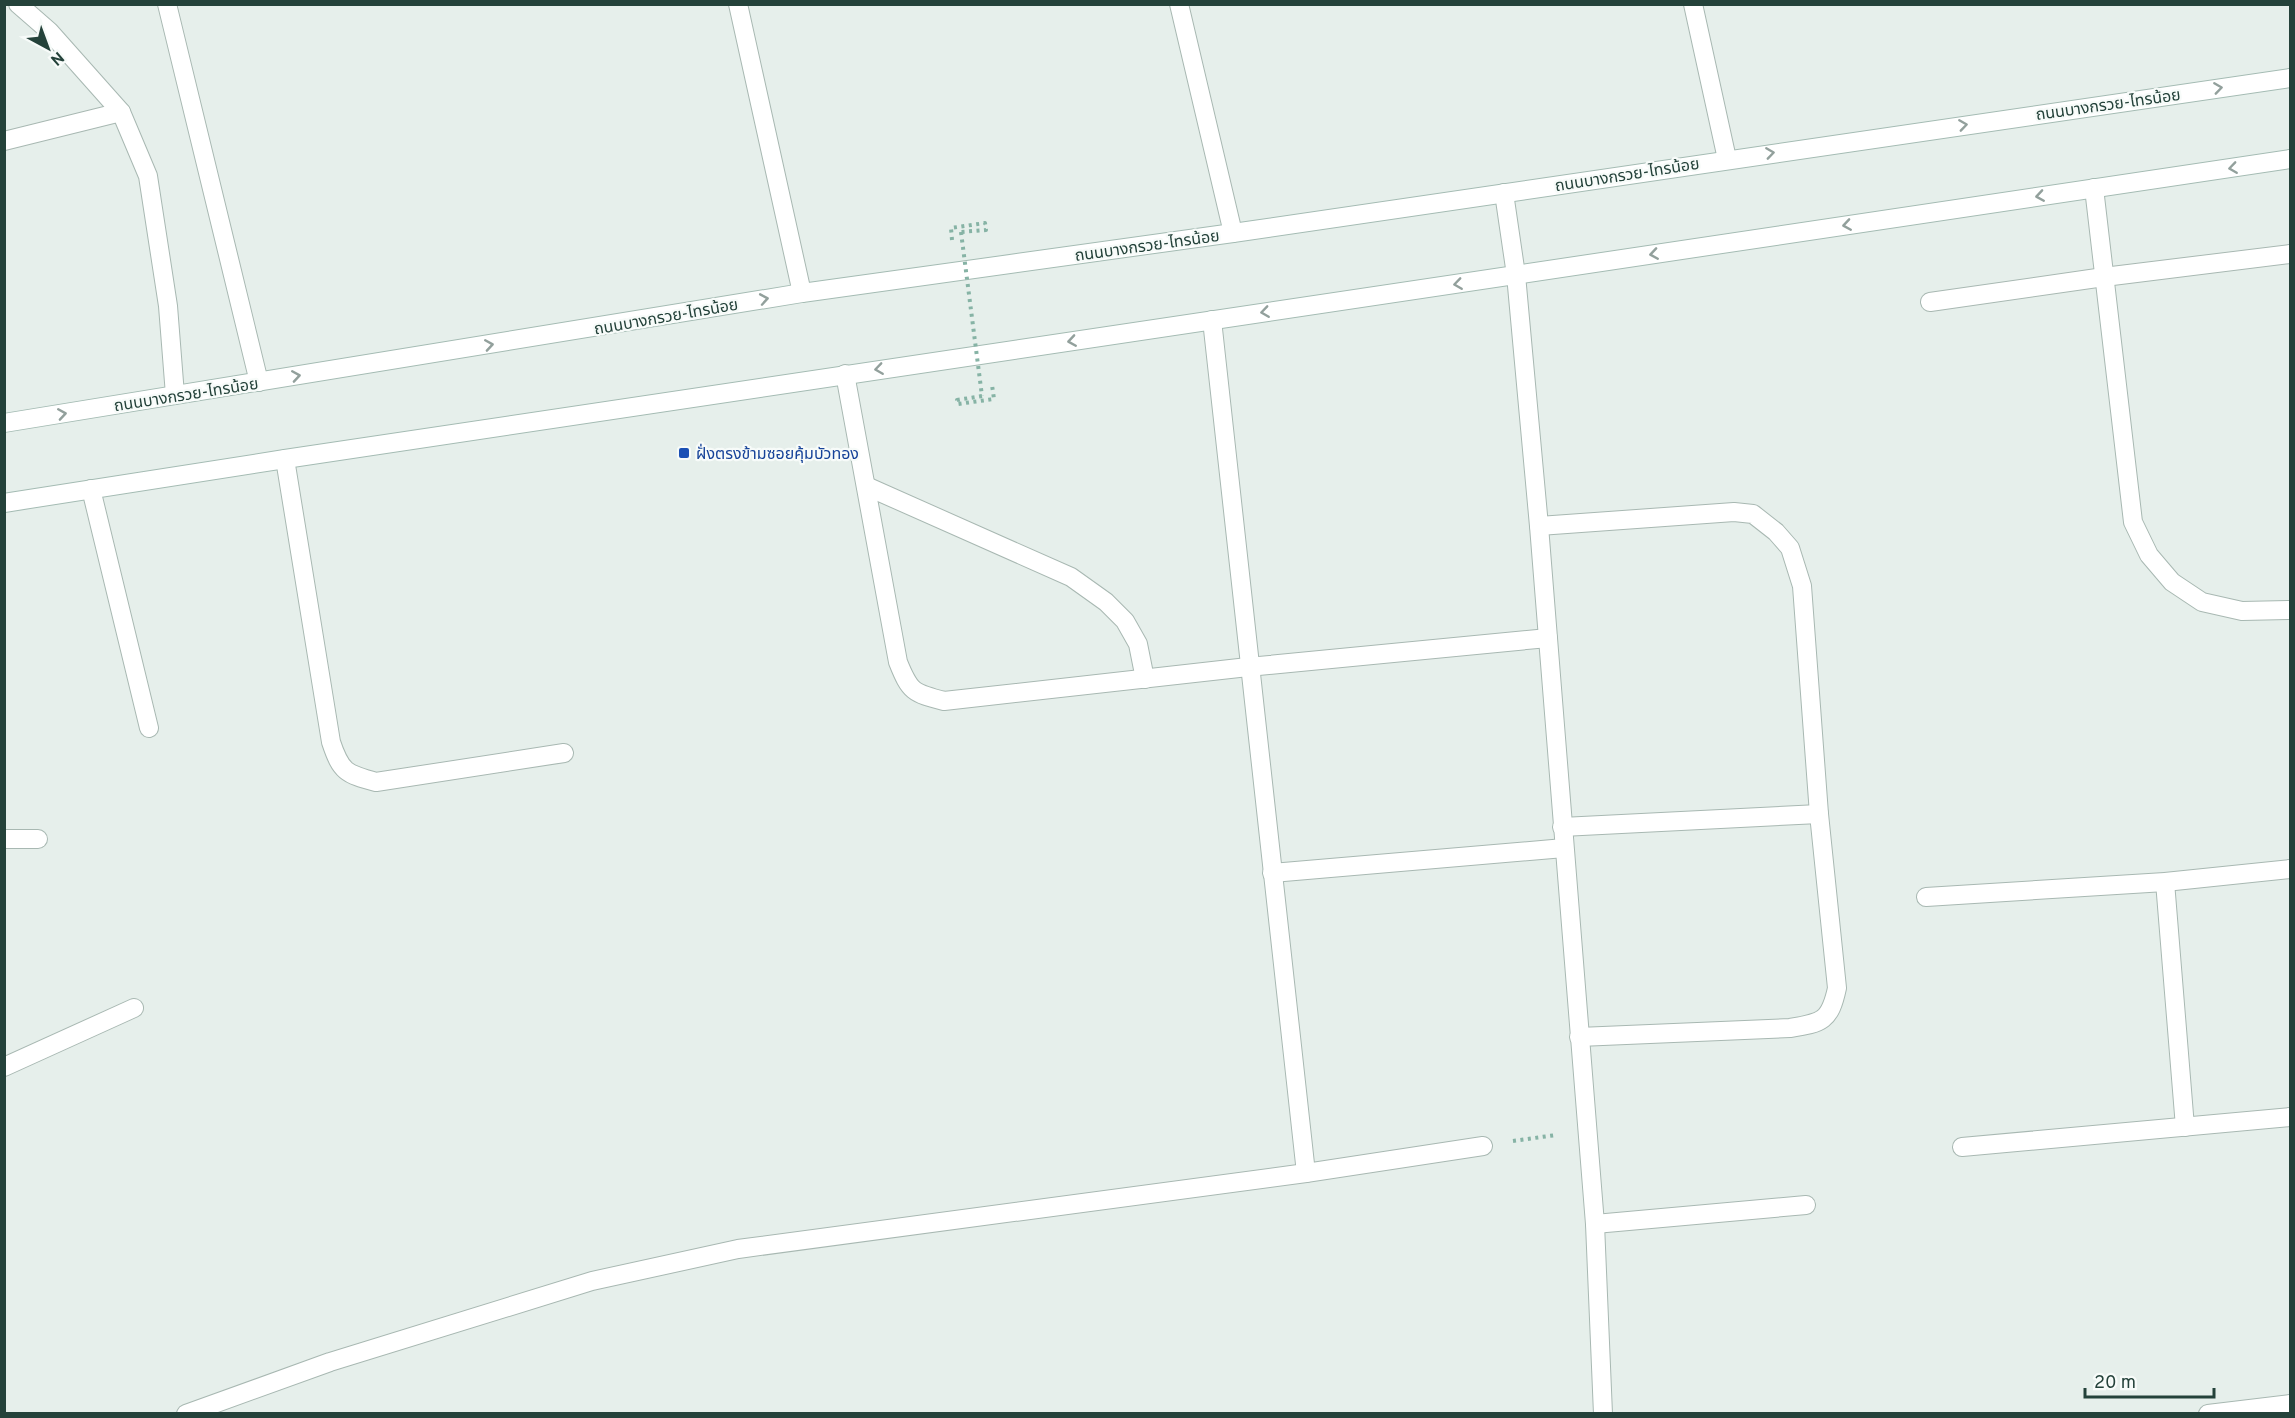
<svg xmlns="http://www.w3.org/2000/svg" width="2295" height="1418" font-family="Overpass,'Noto Sans Thai',sans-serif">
	<rect width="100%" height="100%" fill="#e6efeb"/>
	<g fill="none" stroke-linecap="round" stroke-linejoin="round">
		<g stroke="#a8b8b2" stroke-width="20">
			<g id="lane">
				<polyline points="2094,188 2133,522 2149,555 2172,582 2202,602 2242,611 2290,610"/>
				<polyline points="1930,302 2104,277 2290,254"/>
				<path d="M 845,374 L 898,662 C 910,692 913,693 944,701 L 1248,667"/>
				<path d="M 285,459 L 331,742 C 341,772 346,774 376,782 L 564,753"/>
				<polyline points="866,486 1071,577 1106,602 1125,621 1138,644 1145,679"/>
				<polyline points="91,489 149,728"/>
				<path d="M 1539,526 L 1734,512 L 1753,514 L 1776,532 L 1790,548 L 1802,586 L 1819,814 L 1837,988 C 1830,1021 1822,1023 1790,1028 L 1579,1037"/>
				<polyline points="1562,827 1819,814"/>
				<polyline points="4,839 38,839"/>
				<polyline points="4,1067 134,1008"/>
			</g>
		</g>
		<g stroke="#a8b8b2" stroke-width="20">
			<g id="street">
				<polyline points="18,4 49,31 121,112 148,176 168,306 175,395"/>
				<polyline points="167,4 259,382"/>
				<polyline points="738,4 802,293"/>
				<polyline points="1179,4 1233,233"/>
				<polyline points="1693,4 1727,159"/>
				<polyline points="4,141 121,112"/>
				<polyline points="1504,193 1516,275 1539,526 1595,1224 1603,1414"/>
				<polyline points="1212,320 1306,1173"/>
				<polyline points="1248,667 1548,638"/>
				<polyline points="1272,873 1564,848"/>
				<polyline points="2165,882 2185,1127"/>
				<polyline points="1926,897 2165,882 2290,869"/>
				<polyline points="1962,1147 2290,1117"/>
				<polyline points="1595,1224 1806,1205"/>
				<polyline points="186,1414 330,1362 592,1281 738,1249 1306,1173 1483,1146"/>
				<polyline points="2208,1414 2290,1404"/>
			</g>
		</g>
		<g stroke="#a4bbb3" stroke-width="20">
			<g id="secondary">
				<polyline points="4,423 802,293 1233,233 2290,78"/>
				<polyline points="4,503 285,459 2290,159"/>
			</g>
		</g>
		<g stroke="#86b3a5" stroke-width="4" stroke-dasharray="3 4.5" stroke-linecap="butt">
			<polyline points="952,240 951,228 985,223 986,230 961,232"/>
			<polyline points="982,396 957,400 958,404 994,399 992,385"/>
			<polyline points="1513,1141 1556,1135"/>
		</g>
		<use href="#lane" stroke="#fff" stroke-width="18"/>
		<use href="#street" stroke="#fff" stroke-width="18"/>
		<use href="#secondary" stroke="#fff" stroke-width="18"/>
		<polyline stroke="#86b3a5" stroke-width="4" stroke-dasharray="3 4.5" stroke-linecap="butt" points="961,232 982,396"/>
	</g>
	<defs><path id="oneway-chevron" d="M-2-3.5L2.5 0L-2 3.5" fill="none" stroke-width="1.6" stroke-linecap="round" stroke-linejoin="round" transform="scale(1.5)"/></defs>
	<g stroke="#92a09c">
		<use href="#oneway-chevron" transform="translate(2218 88) rotate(-8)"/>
		<use href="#oneway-chevron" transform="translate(1963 125) rotate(-8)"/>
		<use href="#oneway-chevron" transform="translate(1770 153) rotate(-8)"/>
		<use href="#oneway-chevron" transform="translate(2233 168) rotate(172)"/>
		<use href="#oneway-chevron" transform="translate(2040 196) rotate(171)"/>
		<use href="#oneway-chevron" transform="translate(1847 225) rotate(171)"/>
		<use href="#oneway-chevron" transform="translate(1654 254) rotate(171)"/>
		<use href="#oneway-chevron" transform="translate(1458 284) rotate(172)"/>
		<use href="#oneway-chevron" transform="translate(764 299) rotate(-10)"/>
		<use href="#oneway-chevron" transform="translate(1265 312) rotate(172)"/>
		<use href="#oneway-chevron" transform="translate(1072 341) rotate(171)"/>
		<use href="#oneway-chevron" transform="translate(489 345) rotate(-9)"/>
		<use href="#oneway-chevron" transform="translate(879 369) rotate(172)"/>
		<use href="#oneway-chevron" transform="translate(296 376) rotate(-9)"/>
		<use href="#oneway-chevron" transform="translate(62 414) rotate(-9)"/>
	</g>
	<rect fill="#1a4fb4" stroke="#f7fbf9" stroke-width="2" x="678" y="447" width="12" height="12" rx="3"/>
	<g text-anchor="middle" stroke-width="4.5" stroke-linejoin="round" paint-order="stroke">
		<g font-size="16" fill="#24423a" stroke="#f7fbf9">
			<text transform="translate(2108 104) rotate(-8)" y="6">ถนนบางกรวย-ไทรน้อย</text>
			<text transform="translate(1627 174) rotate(-9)" y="6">ถนนบางกรวย-ไทรน้อย</text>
			<text transform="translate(1147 245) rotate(-8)" y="6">ถนนบางกรวย-ไทรน้อย</text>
			<text transform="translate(666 316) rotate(-10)" y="6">ถนนบางกรวย-ไทรน้อย</text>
			<text transform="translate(186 394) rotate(-9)" y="6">ถนนบางกรวย-ไทรน้อย</text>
		</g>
		<g font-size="16" fill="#164399" stroke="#f7fbf9" text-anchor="start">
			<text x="696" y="459">ฝั่งตรงข้ามซอยคุ้มบัวทอง</text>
		</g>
	</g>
	<rect width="2295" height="1418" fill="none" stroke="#24423a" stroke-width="12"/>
	<g transform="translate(48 48) rotate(139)" stroke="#f7fbf9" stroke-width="4.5" paint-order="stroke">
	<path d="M0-4.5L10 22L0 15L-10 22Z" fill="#24423a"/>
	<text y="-9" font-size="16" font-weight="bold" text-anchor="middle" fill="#24423a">N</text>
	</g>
	<path d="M2085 1388v9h129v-9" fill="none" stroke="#24423a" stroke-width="3"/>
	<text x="2094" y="1388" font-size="18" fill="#24423a" stroke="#f7fbf9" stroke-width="4.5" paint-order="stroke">20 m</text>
</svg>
